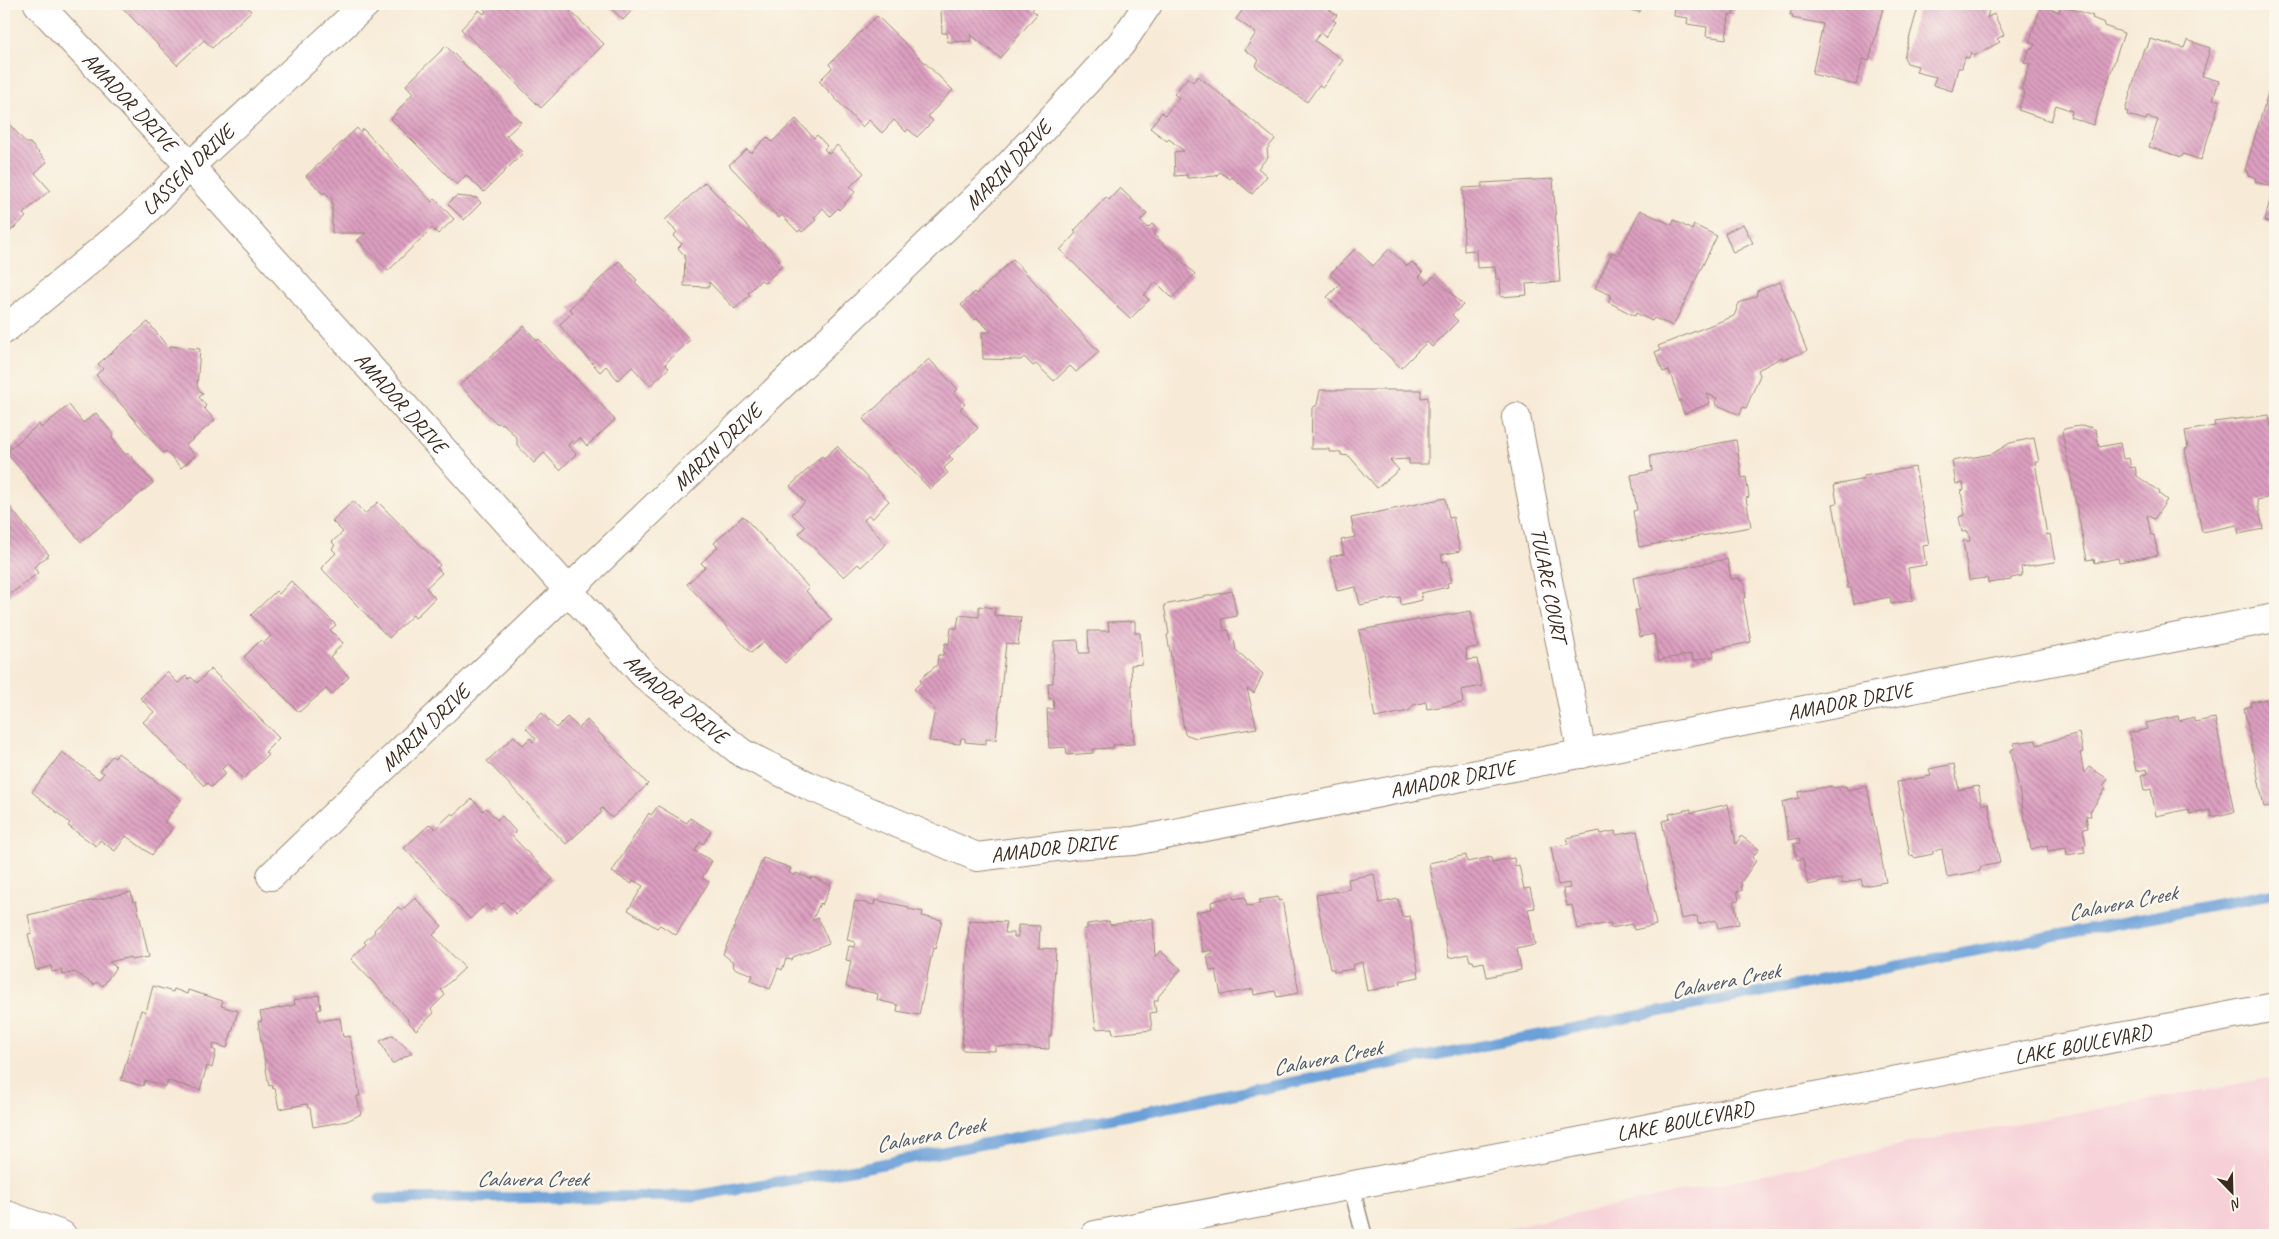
<svg xmlns="http://www.w3.org/2000/svg" width="2279" height="1239" font-family="Caveat,sans-serif">
	<defs>
		<pattern id="building-back-hatch" width="6" height="6" patternUnits="userSpaceOnUse" patternTransform="scale(1.25)"><rect width="6" height="6" fill="#dd9fc1"/><path d="M-1 5l2 2M0 0l6 6M5-1l2 2" fill="none" stroke="#b4829c"/></pattern>
	</defs>
	<rect width="100%" height="100%" fill="#fbf7ec"/>
	<filter id="ink" filterUnits="userSpaceOnUse"><feTurbulence type="fractalNoise" baseFrequency=".02" numOctaves="2"/><feDisplacementMap in="SourceGraphic" scale="10" xChannelSelector="R" yChannelSelector="G"/><feConvolveMatrix kernelMatrix="1 2 1 2 8 2 1 2 1" color-interpolation-filters="sRGB"/></filter>
	<filter id="wash" filterUnits="userSpaceOnUse"><feTurbulence type="fractalNoise" baseFrequency=".0096" numOctaves="4" result="noise"/><feDisplacementMap in="SourceGraphic" scale="20" xChannelSelector="R" yChannelSelector="G"/><feGaussianBlur stdDeviation="1.12" result="paint"/><feColorMatrix in="noise" values="0 0 0 0 0 0 0 0 0 0 0 0 0 0 0 0 0 1.4 0 .05"/><feComposite in="paint" operator="in"/></filter>
	<g filter="url(#wash)">
		<rect width="100%" height="100%" fill="#f7ebd7"/>
		<polygon fill="#f6cfd7" points="2275,1077 2275,1235 1476,1235 1941,1137"/>
		<g fill="none" stroke-linecap="round" stroke-linejoin="round">
			<polyline stroke="#6ca0d8" stroke-width="11" points="380,1199 693,1196 862,1168 1274,1086 2275,893"/>
		</g>
		<g id="blocks">
			<g fill="url(#building-back-hatch)">
				<polygon points="119,4 245,4 251,11 212,48 204,40 177,65"/>
				<polygon points="487,4 563,4 604,44 541,108 461,29 479,10 484,14 486,11 483,8"/>
				<polygon points="606,4 638,4 623,20"/>
				<polygon points="934,4 1037,4 1032,10 1037,14 1000,58 970,34 971,41 948,42 947,33 942,33 941,9"/>
				<polygon points="1247,4 1321,4 1337,15 1333,20 1336,22 1325,37 1320,33 1315,41 1343,60 1323,87 1319,85 1307,102 1255,66 1259,60 1245,50 1256,33 1236,19"/>
				<polygon points="1618,4 1641,4 1640,12 1617,8"/>
				<polygon points="1675,4 1735,4 1733,15 1729,15 1726,39 1706,36 1707,27 1687,24 1688,18 1674,16"/>
				<polygon points="1793,4 1884,4 1869,61 1863,59 1856,85 1812,74 1823,24 1792,18 1793,15 1790,15"/>
				<polygon points="1919,4 1990,4 1987,18 1994,14 2004,35 1997,39 2000,42 1974,56 1971,52 1969,58 1965,57 1962,68 1958,68 1952,91 1933,85 1936,77 1916,72 1918,66 1907,63 1904,57"/>
				<polygon points="2061,5 2093,16 2092,18 2105,23 2104,26 2124,33 2093,125 2070,117 2072,111 2056,105 2051,121 2018,110 2025,91 2021,90 2030,64 2024,62 2030,48 2033,49 2035,44 2029,42 2041,6 2059,12"/>
				<polygon points="877,16 953,90 928,116 933,121 917,137 908,129 906,132 894,120 882,133 869,120 862,127 819,81 832,68 829,64"/>
				<polygon points="2150,39 2184,48 2187,40 2210,48 2202,76 2219,81 2213,99 2220,101 2201,160 2183,154 2182,157 2149,147 2158,120 2147,117 2146,120 2127,115 2128,112 2125,111 2144,48 2147,48"/>
				<polygon points="446,46 521,122 506,136 523,153 484,192 466,175 457,185 391,119 413,93 406,85"/>
				<polygon points="1198,76 1275,139 1267,149 1268,157 1258,168 1267,176 1252,194 1232,177 1230,179 1220,172 1216,176 1187,178 1187,175 1175,176 1174,152 1184,151 1169,139 1167,141 1150,128 1162,112 1165,115 1179,98 1174,94 1188,77 1193,82"/>
				<polygon points="2273,76 2275,77 2275,224 2264,221 2274,187 2256,182 2255,177 2248,175 2249,172 2245,170"/>
				<polygon points="4,113 10,121 10,125 26,143 30,143 47,162 35,173 50,190 23,214 26,217 4,237"/>
				<polygon points="796,119 814,138 817,135 827,146 824,149 829,154 837,145 864,173 850,187 855,192 839,210 838,208 830,216 823,208 814,218 816,220 802,232 800,230 798,232 782,215 779,218 729,165 747,149 751,153 767,137 772,142"/>
				<polygon points="357,128 360,132 363,129 432,202 435,199 454,219 438,234 432,228 388,271 358,240 366,233 332,233 332,199 325,192 323,194 306,176"/>
				<polygon points="1553,179 1560,282 1526,284 1527,295 1501,297 1500,279 1496,279 1495,267 1477,268 1476,250 1464,251 1463,188 1482,187 1482,183"/>
				<polygon points="705,182 780,261 778,262 782,266 765,283 761,280 748,293 750,295 735,309 709,282 709,287 684,286 685,256 678,248 682,244 673,236 677,232 665,220"/>
				<polygon points="1120,188 1147,214 1140,221 1148,228 1152,224 1157,229 1153,234 1195,274 1172,298 1156,282 1144,295 1149,300 1130,319 1117,307 1118,306 1060,250 1076,233 1074,231 1106,197 1109,200"/>
				<polygon points="456,196 477,198 481,203 464,220 448,204"/>
				<polygon points="1640,210 1672,225 1674,220 1692,230 1694,225 1717,236 1673,326 1654,318 1652,321 1636,313 1635,316 1608,302 1611,295 1595,288 1612,252 1618,255"/>
				<polygon points="1743,224 1753,243 1733,253 1725,233"/>
				<polygon points="1355,249 1373,266 1389,249 1407,266 1412,262 1423,273 1419,277 1426,284 1434,276 1463,305 1452,315 1458,321 1432,347 1427,342 1401,368 1327,297 1340,284 1330,274"/>
				<polygon points="1013,259 1099,352 1076,372 1070,366 1054,381 1036,364 1033,366 1024,357 1021,360 983,359 982,332 991,332 977,318 975,320 961,305 975,292 977,294"/>
				<polygon points="619,261 637,280 635,282 690,340 665,364 669,368 650,386 632,367 618,380 606,366 600,372 559,325 573,312 569,309"/>
				<polygon points="1780,282 1807,351 1783,360 1782,357 1758,370 1760,375 1746,408 1743,407 1740,415 1715,404 1717,398 1707,394 1710,403 1684,414 1669,370 1663,372 1655,352 1660,350 1658,346 1734,316 1739,303 1756,296 1757,291"/>
				<polygon points="148,322 170,350 170,346 200,349 197,387 203,394 199,397 206,406 204,408 215,420 186,445 195,456 181,468 166,451 163,453 96,375 103,369 98,364"/>
				<polygon points="524,326 537,341 539,339 615,420 587,446 580,438 574,444 571,441 568,446 576,454 560,470 544,453 534,463 517,445 517,438 504,424 496,423 460,385"/>
				<polygon points="929,359 958,389 954,392 965,404 960,409 978,428 949,456 953,460 944,468 948,473 930,489 863,419"/>
				<polygon points="1320,390 1421,390 1421,398 1428,397 1428,464 1409,464 1409,459 1390,460 1399,470 1377,488 1349,456 1341,455 1341,452 1329,452 1329,449 1311,449 1312,408 1317,405"/>
				<polygon points="69,405 83,423 96,413 113,434 112,438 125,454 129,454 153,483 81,542 6,452 39,424 41,428"/>
				<polygon points="2269,415 2275,449 2275,476 2272,477 2275,496 2257,500 2263,529 2239,534 2237,525 2202,532 2185,449 2188,448 2185,431 2215,426 2214,422"/>
				<polygon points="2079,426 2090,427 2096,430 2099,447 2120,443 2123,459 2129,458 2131,468 2135,467 2137,476 2160,492 2159,494 2167,500 2154,519 2147,515 2151,535 2154,535 2158,555 2119,562 2118,558 2095,563 2094,559 2087,560 2062,432 2064,429"/>
				<polygon points="2034,438 2039,462 2035,462 2047,535 2050,534 2055,562 2021,567 2022,576 2011,578 2011,580 1988,583 1987,578 1969,580 1963,541 1970,541 1968,531 1962,532 1959,517 1965,515 1961,491 1964,490 1963,483 1956,484 1952,461 1992,454 2010,443"/>
				<polygon points="1736,440 1742,478 1746,477 1749,497 1746,498 1751,527 1639,547 1633,511 1637,510 1631,475 1652,471 1650,456"/>
				<polygon points="837,446 889,501 872,519 869,515 864,520 886,544 861,567 858,564 844,577 799,533 805,527 792,514 805,502 790,486 822,456 824,458"/>
				<polygon points="1915,467 1929,545 1923,546 1926,565 1908,568 1913,600 1891,604 1890,597 1854,604 1851,588 1848,588 1833,504 1837,503 1834,485 1865,479 1864,476"/>
				<polygon points="1445,498 1449,518 1453,517 1460,551 1441,555 1443,562 1447,561 1452,582 1447,583 1448,587 1421,593 1422,600 1401,605 1400,597 1360,605 1356,587 1337,591 1330,557 1344,554 1341,540 1355,537 1351,518"/>
				<polygon points="4,500 49,555 34,567 38,573 4,599"/>
				<polygon points="353,501 365,514 378,502 440,565 437,568 442,573 426,588 435,598 415,618 413,615 389,638 321,568 336,553 332,549 335,545 332,542 343,532 332,521"/>
				<polygon points="743,516 809,588 806,591 832,620 785,663 764,642 751,653 687,584 705,567 701,563 718,547 714,543"/>
				<polygon points="1727,559 1731,579 1739,578 1740,581 1743,580 1746,597 1743,598 1751,642 1713,650 1714,656 1693,661 1692,654 1659,660 1654,634 1640,637 1635,610 1639,610 1633,578"/>
				<polygon points="291,581 336,625 330,630 343,643 330,657 349,677 331,695 326,689 299,712 244,657 261,640 264,643 271,636 251,615 276,591 279,594"/>
				<polygon points="1232,591 1237,616 1222,619 1224,631 1229,630 1231,641 1234,640 1236,650 1263,674 1254,693 1247,689 1257,728 1196,738 1185,734 1167,635 1169,634 1164,605"/>
				<polygon points="979,606 995,608 994,615 1021,617 1018,645 1006,643 996,740 986,739 986,744 965,742 965,738 961,738 960,744 929,741 935,710 914,689 921,682 920,679 937,665 938,655 943,655 945,643 949,644 951,628 957,628 959,615 979,617"/>
				<polygon points="1471,611 1478,647 1466,649 1467,660 1477,659 1482,686 1461,690 1463,703 1427,709 1426,702 1413,705 1409,711 1375,718 1359,630"/>
				<polygon points="1135,621 1135,633 1140,633 1142,664 1131,665 1134,744 1113,745 1113,748 1093,749 1093,753 1067,755 1066,747 1049,748 1047,709 1054,709 1053,698 1049,699 1048,683 1053,683 1054,641 1078,640 1079,653 1089,653 1088,631 1109,631 1108,622"/>
				<polygon points="211,669 279,738 265,752 268,755 243,779 228,763 222,769 226,773 211,787 207,783 204,786 143,722 154,712 140,698 167,672 178,683 186,676 189,679 191,677 197,683"/>
				<polygon points="2273,698 2275,703 2275,808 2270,809 2269,806 2264,807 2244,708 2251,706 2251,702"/>
				<polygon points="542,713 556,728 567,717 579,728 587,720 648,784 612,818 602,808 600,810 602,812 566,844 487,761 514,736 523,745 530,738 533,742 536,739 526,728"/>
				<polygon points="2178,716 2179,721 2194,717 2194,722 2215,718 2234,812 2211,817 2210,810 2190,814 2189,809 2156,816 2151,789 2144,791 2141,775 2148,774 2147,769 2136,771 2129,733 2147,729 2146,723"/>
				<polygon points="2079,733 2083,752 2080,753 2084,773 2089,767 2108,779 2103,786 2106,788 2090,812 2091,816 2086,816 2088,828 2083,829 2086,845 2083,845 2085,852 2067,855 2066,848 2048,851 2047,845 2031,849 2011,750 2015,748 2014,743 2036,740 2037,745"/>
				<polygon points="62,752 99,779 104,773 100,771 112,756 115,758 118,753 181,800 164,822 172,829 152,855 126,836 115,851 100,840 96,846 68,826 70,823 32,792"/>
				<polygon points="1954,764 1959,790 1978,786 1982,805 1988,803 2000,863 1980,867 1980,871 1947,877 1942,849 1933,851 1933,854 1914,858 1913,855 1910,856 1897,782 1931,776 1929,769"/>
				<polygon points="1832,786 1833,788 1846,786 1847,790 1867,786 1886,882 1863,886 1861,879 1842,884 1841,878 1808,885 1803,858 1797,860 1794,844 1800,843 1799,838 1789,840 1782,802 1799,798 1798,792"/>
				<polygon points="472,799 483,811 486,808 497,820 502,816 516,832 512,836 553,879 516,914 504,902 495,910 493,908 491,910 486,904 470,919 404,848 430,824 435,829 452,813 454,815"/>
				<polygon points="1728,804 1736,844 1741,836 1759,849 1752,858 1756,861 1741,882 1742,891 1737,891 1739,900 1734,901 1739,924 1718,928 1716,920 1698,924 1697,916 1681,919 1662,821 1670,819 1669,814 1691,809 1691,813"/>
				<polygon points="658,806 687,823 690,818 711,831 703,844 700,842 695,851 712,861 702,878 709,882 676,935 660,925 657,928 628,910 643,886 633,880 632,884 612,872 649,813 651,815"/>
				<polygon points="1600,831 1601,834 1615,831 1616,835 1637,831 1656,925 1634,930 1632,924 1611,928 1610,923 1577,929 1572,905 1567,906 1563,889 1570,888 1569,883 1558,885 1551,847 1568,844 1567,838"/>
				<polygon points="1466,855 1467,862 1491,857 1492,862 1514,858 1515,866 1519,865 1524,889 1530,888 1535,908 1528,909 1535,945 1517,949 1521,970 1487,977 1484,962 1474,964 1473,961 1470,961 1468,954 1449,958 1429,863"/>
				<polygon points="763,858 791,868 789,873 795,876 796,873 811,879 812,877 831,885 822,905 820,903 812,921 818,918 829,943 793,957 792,960 786,959 782,970 778,968 770,989 751,981 753,975 734,968 733,962 723,954"/>
				<polygon points="1374,874 1379,903 1398,899 1402,917 1410,916 1419,977 1400,981 1401,984 1367,991 1362,962 1352,965 1353,969 1334,972 1334,969 1330,969 1316,895 1350,889 1348,879"/>
				<polygon points="131,892 133,902 136,901 149,957 131,960 131,957 109,962 116,967 103,986 96,982 94,985 75,972 63,975 62,970 52,972 51,966 36,970 28,934 32,933 28,915"/>
				<polygon points="1233,896 1234,899 1245,897 1247,906 1260,904 1259,900 1278,897 1278,901 1282,900 1299,993 1277,997 1275,991 1254,995 1253,989 1221,995 1216,970 1210,971 1207,955 1213,953 1212,950 1203,952 1196,912 1212,909 1211,902"/>
				<polygon points="415,898 442,926 433,935 465,968 441,990 445,995 431,1009 434,1013 416,1030 407,1020 408,1019 351,959 366,944 364,942 375,932 374,930 398,907 402,910"/>
				<polygon points="875,900 909,907 908,909 923,912 922,916 942,920 935,949 933,948 919,1015 897,1011 898,1005 877,1000 878,994 846,987 851,961 846,960 849,946 854,947 855,942 847,940 855,901 874,905"/>
				<polygon points="1153,918 1155,957 1160,951 1181,969 1158,997 1158,1000 1154,1001 1156,1012 1150,1013 1152,1030 1113,1034 1112,1028 1096,1029 1084,929 1087,929 1087,924 1109,921 1110,925"/>
				<polygon points="969,920 1006,922 1005,933 1014,933 1014,937 1018,937 1018,925 1040,926 1039,948 1056,949 1051,1036 1049,1036 1049,1049 995,1046 995,1051 962,1050"/>
				<polygon points="153,986 173,992 174,989 187,994 188,990 223,1001 221,1006 238,1011 227,1048 214,1044 212,1049 216,1051 212,1068 207,1066 200,1090 168,1081 166,1087 145,1080 143,1086 121,1080 141,1010 146,1012"/>
				<polygon points="319,995 321,1009 317,1010 319,1021 340,1018 343,1037 350,1036 360,1096 357,1096 361,1114 347,1121 313,1127 310,1108 308,1108 307,1104 279,1109 275,1088 273,1089 272,1085 269,1086 258,1022 262,1021 260,1012 295,1005 294,1000"/>
				<polygon points="393,1035 412,1053 392,1064 380,1041"/>
			</g>
		</g>
	</g>
	<g filter="url(#ink)">
		<use href="#blocks" fill-opacity="0" stroke="#998a7a" stroke-width="1"/>
		<g fill="none" stroke-linecap="round" stroke-linejoin="round">
			<g stroke="#998a7a" stroke-width="18">
				<polyline id="service" points="1351,1186 1364,1235"/>
			</g>
			<g stroke="#998a7a" stroke-width="30">
				<g id="minor">
					<path id="s1" d="M 38,4 L 190,166 L 643,674 L 742,753 L 807,785 L 977,857 L 1072,845 L 1134,841 L 2275,618"/>
					<path id="s2" d="M 4,330 L 133,224 L 190,166 L 366,4"/>
					<path id="s3" d="M 1516,417 L 1582,754"/>
					<path id="s4" d="M 271,876 L 999,176 L 1121,44 L 1148,4"/>
				</g>
			</g>
			<g stroke="#998a7a" stroke-width="30">
				<g id="secondary">
					<polyline points="4,1214 62,1235"/>
					<path id="s5" d="M 1095,1235 L 2275,1007"/>
				</g>
			</g>
			<use href="#service" stroke="#fff" stroke-width="15"/>
			<use href="#minor" stroke="#fff" stroke-width="28"/>
			<use href="#secondary" stroke="#fff" stroke-width="28"/>
		</g>
	</g>
	<g text-anchor="middle" stroke-width="5" stroke-linejoin="round" paint-order="stroke">
		<g font-size="21" fill="#3b2a1e" stroke="#fbf7ec">
			<text dy="7" stroke="none"><textPath href="#s1" startOffset="134">AMADOR DRIVE</textPath></text>
			<text dy="7" stroke="none"><textPath href="#s4" startOffset="1024">MARIN DRIVE</textPath></text>
			<text dy="7" stroke="none"><textPath href="#s2" startOffset="244">LASSEN DRIVE</textPath></text>
			<text dy="7" stroke="none"><textPath href="#s1" startOffset="539">AMADOR DRIVE</textPath></text>
			<text dy="7" stroke="none"><textPath href="#s4" startOffset="619">MARIN DRIVE</textPath></text>
			<text dy="7" stroke="none"><textPath href="#s3" startOffset="171">TULARE COURT</textPath></text>
			<text dy="7" stroke="none"><textPath href="#s1" startOffset="944">AMADOR DRIVE</textPath></text>
			<text dy="7" stroke="none"><textPath href="#s1" startOffset="2174">AMADOR DRIVE</textPath></text>
			<text dy="7" stroke="none"><textPath href="#s4" startOffset="214">MARIN DRIVE</textPath></text>
			<text dy="7" stroke="none"><textPath href="#s1" startOffset="1769">AMADOR DRIVE</textPath></text>
			<text dy="7" stroke="none"><textPath href="#s1" startOffset="1364">AMADOR DRIVE</textPath></text>
			<text dy="7" stroke="none"><textPath href="#s5" startOffset="1006">LAKE BOULEVARD</textPath></text>
			<text dy="7" stroke="none"><textPath href="#s5" startOffset="601">LAKE BOULEVARD</textPath></text>
		</g>
		<g font-size="22" font-style="italic" fill="#4f5968" stroke="#fbf7ec">
			<text transform="translate(2122 902) rotate(-11)" y="8">Calavera Creek</text>
			<text transform="translate(1725 980) rotate(-11)" y="8">Calavera Creek</text>
			<text transform="translate(1327 1057) rotate(-11)" y="8">Calavera Creek</text>
			<text transform="translate(930 1134) rotate(-11)" y="8">Calavera Creek</text>
			<text x="532" y="1186">Calavera Creek</text>
		</g>
	</g>
	<rect width="2279" height="1239" fill="none" stroke="#fbf7ec" stroke-width="20"/>
	<g transform="translate(2232 1192) rotate(157)" stroke="#fbf7ec" stroke-width="4" paint-order="stroke">
	<path d="M0-4L9 19L0 12L-9 19Z" fill="#3b2a1e"/>
	<text y="-8" font-size="14" font-weight="bold" text-anchor="middle" fill="#3b2a1e">N</text>
	</g>
</svg>
